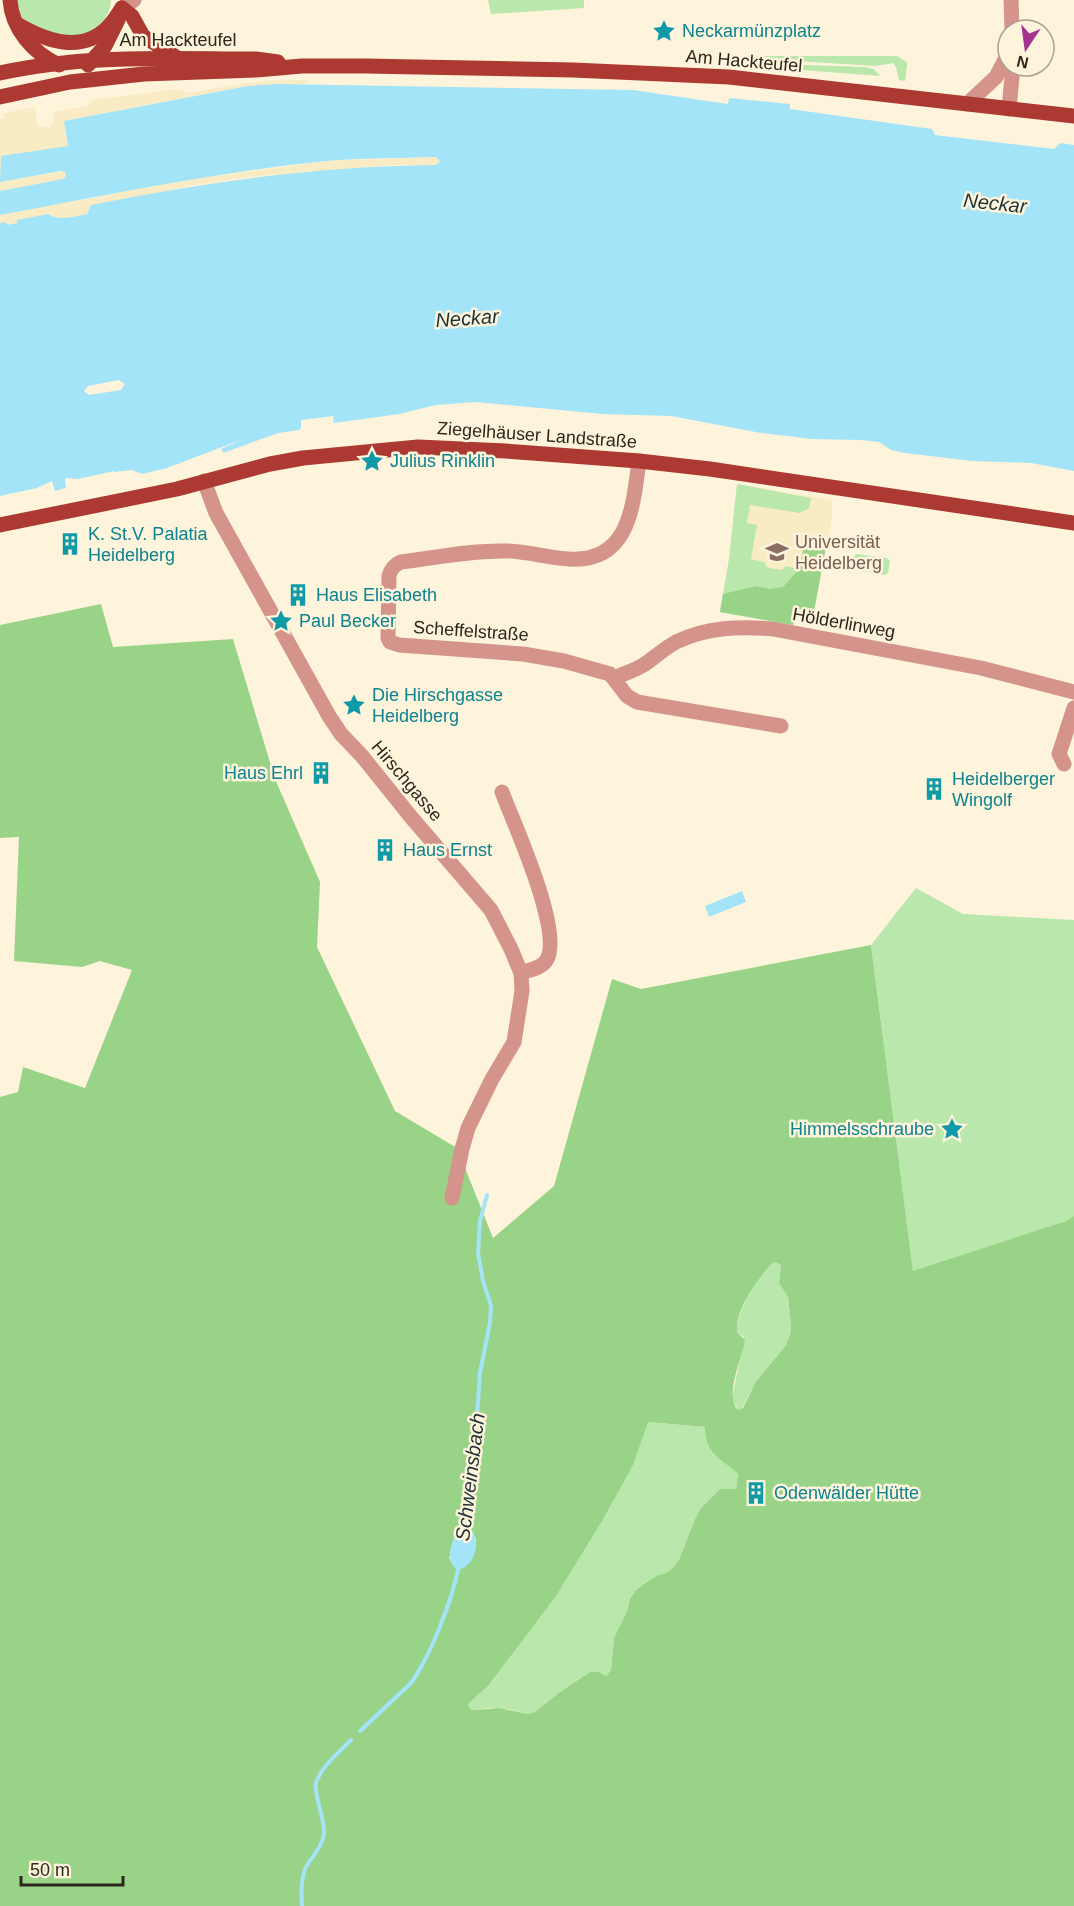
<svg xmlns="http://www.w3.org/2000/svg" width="1074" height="1906" font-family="Arial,sans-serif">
	<rect width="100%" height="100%" fill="#fdf4db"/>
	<g fill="#f9ecc4">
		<polygon points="281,80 308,80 307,84 248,86 64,121 69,146 20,178 64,172 66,177 61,179 65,203 186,180 328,161 436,157 440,159 439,163 436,165 388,165 260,176 193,185 91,208 87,214 66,218 17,220 18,223 7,225 6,222 0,223 0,119 5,118 4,113 35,107 38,127 46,126 47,128 50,127 54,121 53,112 88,106 92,100 179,89 188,93 246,83"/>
		<polygon points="737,484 832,500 832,517 814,611 797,609 793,625 720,612 729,559"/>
	</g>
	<g fill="#b9e7ac">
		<polygon points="17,0 111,0 110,8 104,21 84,36 50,35 22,18"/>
		<polygon points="488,0 584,0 584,8 491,14"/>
		<polygon points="764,56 897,56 907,62 907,65 905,81 899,80 896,67 893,63 876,66 764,59"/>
		<polygon points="776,64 865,67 874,69 880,76 775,68"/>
		<polygon points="737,484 811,498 809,508 800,513 750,505 747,523 757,525 751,559 764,562 768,568 782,570 786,566 799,569 805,542 826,546 814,611 797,609 793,625 720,612 729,559"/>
		<polygon points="857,554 887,558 890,561 888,573 884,575 854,569 852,566 854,556"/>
		<polygon points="916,888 963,914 1074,920 1074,1216 1066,1221 913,1272 871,945"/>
		<path d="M 774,1262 L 781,1265 L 779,1283 L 788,1297 L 791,1325 L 790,1335 L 786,1345 L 755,1383 L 741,1410 L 738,1410 L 732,1399 L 744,1337 L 737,1332 C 736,1314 758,1271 774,1262 Z"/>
		<path d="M 648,1422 L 705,1427 C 705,1450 723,1460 738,1474 L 736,1489 L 720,1489 L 701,1508 L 695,1519 L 679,1560 L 673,1568 L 666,1573 L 658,1575 L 647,1582 L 636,1590 L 630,1599 L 627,1611 L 614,1638 L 611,1670 L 606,1676 L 599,1672 L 590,1672 L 560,1692 L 535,1712 L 528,1714 L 508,1709 L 489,1708 L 474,1710 L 470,1709 L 468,1704 L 488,1686 L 554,1599 Z"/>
	</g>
	<g fill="#99d388" fill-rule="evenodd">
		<polygon points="805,542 826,546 814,611 797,609 793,625 720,612 723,594 756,586 770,589 783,587 799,569"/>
		<path d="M 101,604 L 113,647 L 233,639 L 275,779 L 320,882 L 317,947 L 395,1111 L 457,1148 L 493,1238 L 554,1186 L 612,979 L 641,989 L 871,945 L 913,1271 L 1066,1221 L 1074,1216 L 1074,1906 L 0,1906 L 0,1097 L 18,1092 L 23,1067 L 85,1088 L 132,970 L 100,961 L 82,967 L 14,961 L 19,837 L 0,838 L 0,625 ZM 774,1262 L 781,1265 L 779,1283 L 788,1297 L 791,1325 L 790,1335 L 786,1345 L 755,1383 L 743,1408 L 738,1410 C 724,1395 742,1359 745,1340 L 737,1332 C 736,1308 756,1282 770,1265 ZM 648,1422 L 705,1427 C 705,1454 721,1458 738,1474 L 736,1489 L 720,1489 L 701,1508 L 695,1519 L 679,1560 L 673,1568 L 666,1573 L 658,1575 L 647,1582 L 636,1590 L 630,1599 L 627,1611 L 614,1638 L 611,1670 L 606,1676 L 599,1672 L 590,1672 L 560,1692 L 535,1712 L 528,1714 L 499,1708 L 474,1710 L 470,1709 L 468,1704 L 488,1686 L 554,1599 L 602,1521 L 633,1465 ZM 456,1531 L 476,1538 L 476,1546 L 471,1561 L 449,1559 Z"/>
	</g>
	<g fill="#a3e4f8" fill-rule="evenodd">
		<path d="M 279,84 L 633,90 L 728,104 L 729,98 L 790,104 L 790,109 L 932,129 L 935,135 L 1054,149 L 1060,143 L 1074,145 L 1074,471 L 1031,463 L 972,461 L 905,453 L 891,450 L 879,442 L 861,440 L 812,439 L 761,433 L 671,416 L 602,414 L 475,402 L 436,405 L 399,414 L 334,423 L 333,416 L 301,420 L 301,428 L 299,430 L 278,433 L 223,453 L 221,449 L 243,439 L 167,468 L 142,474 L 132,470 L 114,472 L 114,471 L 78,479 L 66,478 L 65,479 L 66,488 L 55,491 L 52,481 L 37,488 L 0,496 L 0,223 L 6,222 L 7,225 L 17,223 L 17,220 L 48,214 C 60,222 74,216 87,214 L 91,205 C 206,182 319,166 436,165 L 440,161 L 436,157 C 399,158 362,158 326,161 C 217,172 103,196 0,215 L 0,191 L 63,179 L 66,176 L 65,172 L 61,171 L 0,182 L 1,156 L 68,146 L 64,121 L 248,86 ZM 119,380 L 125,384 L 121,390 L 89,395 L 84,391 L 88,386 Z"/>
		<polygon points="742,891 746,902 709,917 705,906"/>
		<path d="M 462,1527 L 472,1530 C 481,1544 475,1566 458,1570 C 444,1562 452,1544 456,1531 Z"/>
	</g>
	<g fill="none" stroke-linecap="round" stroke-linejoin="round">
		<g stroke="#a3e4f8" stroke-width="4">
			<polyline points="464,1532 470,1499 468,1482 474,1462 480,1373 490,1322 491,1306 483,1281 478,1253 480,1221 487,1195"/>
			<path d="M 360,1731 L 411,1683 C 431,1655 452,1600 459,1566"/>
			<path d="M 302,1906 C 301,1894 301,1881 305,1869 C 311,1857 323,1847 324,1833 C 325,1819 313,1792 316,1783 C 321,1767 339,1752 351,1740"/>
		</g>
		<g stroke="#d5948b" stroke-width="15">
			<polyline points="1011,0 1012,30"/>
			<polyline points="122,8 134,0"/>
			<polyline points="967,104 996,77 1008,54"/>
			<polyline points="1009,109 1013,66"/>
			<path d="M 639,461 C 633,505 630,563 569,559 C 548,558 527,551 506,551 C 473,550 434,558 401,562 C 394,565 391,569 389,576 L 388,638 L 390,642 L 399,645 L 523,654 L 564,661 L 610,674 L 627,696 L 637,702 L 781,726"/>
			<polyline points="204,481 216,513 329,716 341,734 362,756 411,817 491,910 511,949 521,973 522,991 514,1042 492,1079 468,1128 462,1149 452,1198"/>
			<path d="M 615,678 C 625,673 636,670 645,664 C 655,657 665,648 676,642 C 707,627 740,626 773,629 L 981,668 L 1074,692"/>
			<polyline points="1064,764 1059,754 1074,708"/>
			<path d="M 502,792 C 513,822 565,934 546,961 C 541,968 529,970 521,973"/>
		</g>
		<g stroke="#ad3a32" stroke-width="15">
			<path d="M 10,0 C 12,29 33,53 59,65"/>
			<polyline points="122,8 132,16 143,36 176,57"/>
			<path d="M 17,24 C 46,41 81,54 108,27 C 114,21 118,14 122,8"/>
			<polyline points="88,65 105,46 118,20"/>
			<path d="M 0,73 C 84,54 171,59 256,59 L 278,62"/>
			<polyline points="0,97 70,82 144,74 256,70 302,66 366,66 573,70 729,77 1074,116"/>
			<polyline points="0,525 177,489 270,464 303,458 418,447 506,451 639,461 710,469 1074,523"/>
		</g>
	</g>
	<defs>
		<g id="sight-bare" transform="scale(1.8)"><path d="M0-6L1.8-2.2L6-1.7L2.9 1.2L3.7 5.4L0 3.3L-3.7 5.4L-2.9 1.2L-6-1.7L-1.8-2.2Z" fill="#0f9aa8" stroke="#fdf4db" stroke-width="2.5" paint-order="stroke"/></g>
		<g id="building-bare" transform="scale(1.8)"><path d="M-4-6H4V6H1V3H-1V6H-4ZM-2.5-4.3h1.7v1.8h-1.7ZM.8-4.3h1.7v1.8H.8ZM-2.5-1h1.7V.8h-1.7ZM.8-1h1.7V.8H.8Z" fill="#0f9aa8" stroke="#fdf4db" stroke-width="2.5" paint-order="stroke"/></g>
		<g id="university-bare" transform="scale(1.8)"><path d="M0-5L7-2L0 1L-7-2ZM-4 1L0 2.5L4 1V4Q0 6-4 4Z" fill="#8d6e63" stroke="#fdf4db" stroke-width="2.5" paint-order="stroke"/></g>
	</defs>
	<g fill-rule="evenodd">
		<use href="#sight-bare" x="664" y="31"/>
		<use href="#sight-bare" x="372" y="461"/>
		<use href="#building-bare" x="70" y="544"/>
		<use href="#university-bare" x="777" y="552"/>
		<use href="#building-bare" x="298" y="595"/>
		<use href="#sight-bare" x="281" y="621"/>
		<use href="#sight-bare" x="354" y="705"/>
		<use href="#building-bare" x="321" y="773"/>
		<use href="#building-bare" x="934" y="789"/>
		<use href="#building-bare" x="385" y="850"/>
		<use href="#sight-bare" x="952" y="1129"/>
		<use href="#building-bare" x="756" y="1493"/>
	</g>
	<g text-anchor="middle" stroke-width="5" stroke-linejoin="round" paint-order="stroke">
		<g font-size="18" fill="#0d838f" stroke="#fdf4db" text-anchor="start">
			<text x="682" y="37">Neckarmünzplatz</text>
			<text x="390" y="467">Julius Rinklin</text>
			<text x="88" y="540">K. St.V. Palatia<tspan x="88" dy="21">Heidelberg</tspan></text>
			<text x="316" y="601">Haus Elisabeth</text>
			<text x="299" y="627">Paul Becker</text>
			<text x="372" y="701">Die Hirschgasse<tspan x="372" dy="21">Heidelberg</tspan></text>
			<text x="303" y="779" text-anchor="end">Haus Ehrl</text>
			<text x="952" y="785">Heidelberger<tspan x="952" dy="21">Wingolf</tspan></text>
			<text x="403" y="856">Haus Ernst</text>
			<text x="934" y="1135" text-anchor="end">Himmelsschraube</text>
			<text x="774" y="1499">Odenwälder Hütte</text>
		</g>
		<g font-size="18" fill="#2c281c" stroke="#fdf4db">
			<text x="178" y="46">Am Hackteufel</text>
			<text transform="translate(744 61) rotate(5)" y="6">Am Hackteufel</text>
			<text transform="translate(537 435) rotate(4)" y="6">Ziegelhäuser Landstraße</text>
			<text transform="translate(844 623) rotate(10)" y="6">Hölderlinweg</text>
			<text transform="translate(471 631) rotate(4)" y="6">Scheffelstraße</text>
			<text transform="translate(407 781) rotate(50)" y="6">Hirschgasse</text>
		</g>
		<g font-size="18" fill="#785e54" stroke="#fdf4db" text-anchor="start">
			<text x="795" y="548">Universität<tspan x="795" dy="21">Heidelberg</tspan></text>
		</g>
		<g font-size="20" font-style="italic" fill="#1d3238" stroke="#fdf4db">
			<text transform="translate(995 203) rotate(6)" y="7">Neckar</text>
			<text transform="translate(467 318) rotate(-4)" y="7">Neckar</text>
			<text transform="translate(470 1477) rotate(-83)" y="7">Schweinsbach</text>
		</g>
	</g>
	<g transform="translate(1026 48) rotate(193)"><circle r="28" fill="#fdf4db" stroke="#a9a28f" stroke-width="1.5"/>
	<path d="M0-4.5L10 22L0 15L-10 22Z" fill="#a5338e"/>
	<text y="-9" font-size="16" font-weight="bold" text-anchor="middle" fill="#2c281c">N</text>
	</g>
	<path d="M21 1876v9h102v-9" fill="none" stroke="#2c281c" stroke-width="3"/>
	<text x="30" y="1876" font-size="18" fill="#2c281c" stroke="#fdf4db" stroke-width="4.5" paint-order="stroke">50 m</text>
</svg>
